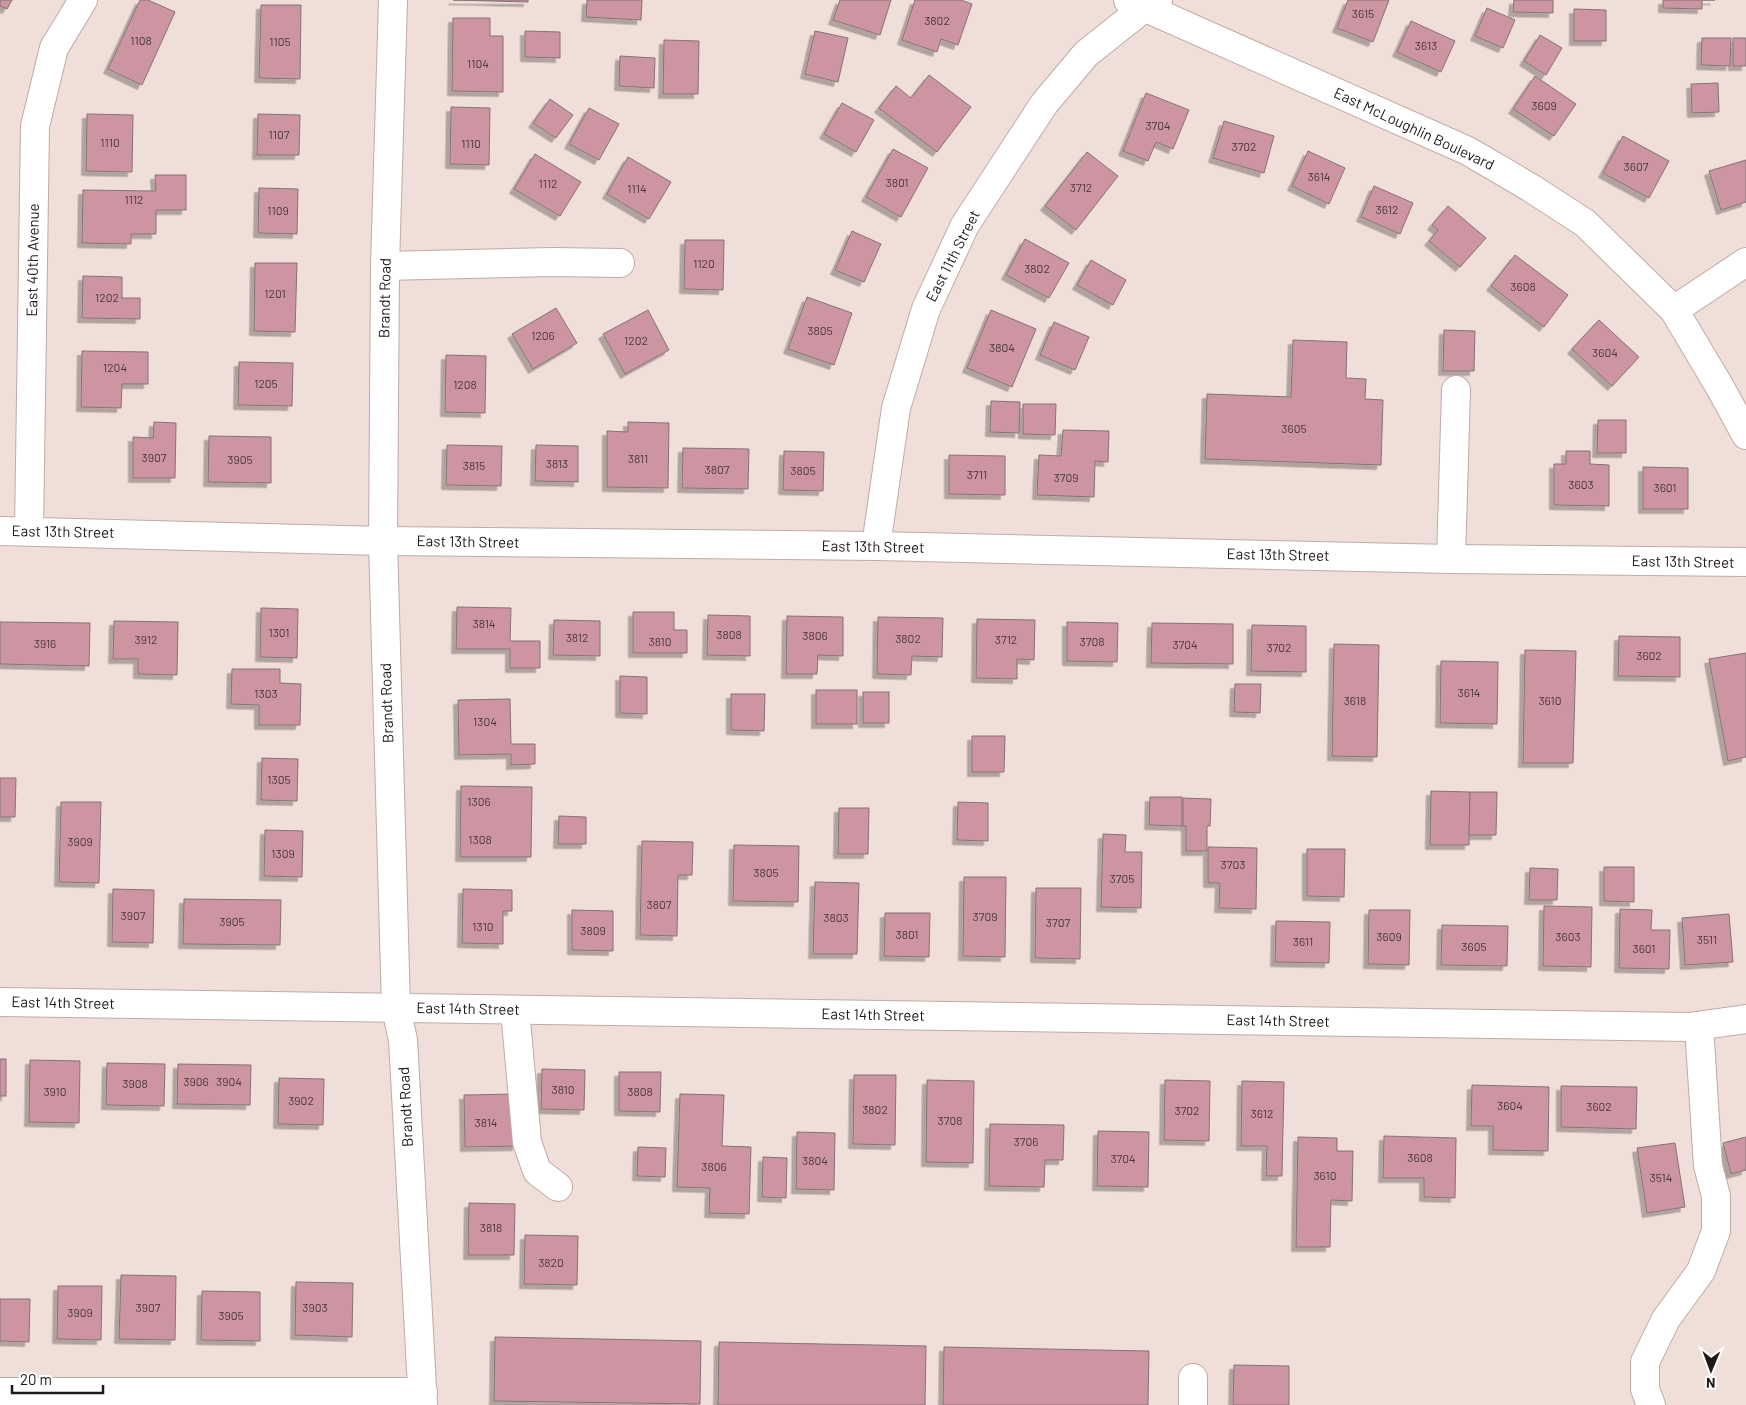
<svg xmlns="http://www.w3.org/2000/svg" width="1746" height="1405" font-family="Barlow,sans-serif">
	<defs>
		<filter id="shadow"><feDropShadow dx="-4.5" dy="4.5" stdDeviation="0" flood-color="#0004"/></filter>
	</defs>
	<rect width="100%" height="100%" fill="#f0ded8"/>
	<g fill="#cd94a1" stroke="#847377" filter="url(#shadow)">
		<polygon points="0,0 12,0 7,9 0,6"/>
		<polygon points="140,0 148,0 175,12 142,85 108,69"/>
		<polygon points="453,0 528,0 528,2"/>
		<polygon points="587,0 642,0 641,20 586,17"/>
		<polygon points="840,0 891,0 880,35 833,20"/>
		<polygon points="915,0 961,0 972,4 958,45 941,39 937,52 902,40"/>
		<polygon points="1348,0 1389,0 1373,42 1337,28"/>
		<polygon points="1514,0 1553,0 1553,13 1513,12"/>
		<polygon points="1663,0 1715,0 1702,0 1702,9 1663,8"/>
		<polygon points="261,5 301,5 300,79 259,78"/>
		<polygon points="1487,8 1515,20 1503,48 1475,36"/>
		<polygon points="1574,9 1606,10 1606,41 1574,41"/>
		<polygon points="453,18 490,18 490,36 503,36 503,92 452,91"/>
		<polygon points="1411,21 1455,41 1441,72 1397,52"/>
		<polygon points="525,31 560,32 560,58 525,57"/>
		<polygon points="815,31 848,38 838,82 805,74"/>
		<polygon points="1540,35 1562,48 1546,75 1524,61"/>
		<polygon points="1702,38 1731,38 1730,66 1701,65"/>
		<rect x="1733" y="38" width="13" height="28"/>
		<polygon points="664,40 699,41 698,94 663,94"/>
		<polygon points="620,56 655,58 654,88 619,86"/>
		<polygon points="929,75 971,107 937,152 879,108 896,86 911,98"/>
		<polygon points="1535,76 1576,104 1554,136 1513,109"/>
		<polygon points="1718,83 1719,112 1692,113 1691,84"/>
		<polygon points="1146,93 1189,110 1173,149 1156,142 1148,161 1123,151"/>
		<polygon points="550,99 573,115 556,138 533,123"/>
		<polygon points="842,103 874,120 856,152 824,134"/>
		<polygon points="451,107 490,108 489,165 450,164"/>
		<polygon points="589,108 619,124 599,160 569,144"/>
		<polygon points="87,114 133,115 132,172 86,171"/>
		<polygon points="258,114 300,115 299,155 257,155"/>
		<polygon points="1224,121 1274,136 1264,173 1213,158"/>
		<polygon points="1623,136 1669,161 1649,198 1603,173"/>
		<polygon points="893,149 928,168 901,217 866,197"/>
		<polygon points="1308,151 1345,168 1329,204 1292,186"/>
		<polygon points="1087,152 1118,176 1076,230 1045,206"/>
		<polygon points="535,154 581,182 560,216 514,189"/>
		<polygon points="628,157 671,182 649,219 607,194"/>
		<polygon points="1746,160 1746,202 1721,210 1709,171"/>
		<polygon points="155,175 186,175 186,210 156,210 156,234 131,234 131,244 82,243 83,190 156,191"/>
		<polygon points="1374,186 1413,203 1400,234 1361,217"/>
		<polygon points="259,188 298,189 297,234 258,233"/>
		<polygon points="1448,206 1486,238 1460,267 1429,241 1438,230 1432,225"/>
		<polygon points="852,231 881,244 864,282 835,270"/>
		<polygon points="1025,239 1069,263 1049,298 1006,275"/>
		<polygon points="685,240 724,240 723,290 684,289"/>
		<polygon points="1515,255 1568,295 1544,327 1491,286"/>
		<polygon points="1091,260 1126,280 1113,305 1077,285"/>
		<polygon points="255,263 297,263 295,332 254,331"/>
		<polygon points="83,276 122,277 122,298 140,298 140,319 82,318"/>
		<polygon points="807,297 852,313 834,365 788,349"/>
		<polygon points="556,308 577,343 533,369 512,334"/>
		<polygon points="648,310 669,350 625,374 603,334"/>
		<polygon points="991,310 1036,329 1012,387 967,368"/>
		<polygon points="1599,320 1639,357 1612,386 1572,349"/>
		<polygon points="1054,322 1089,337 1075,370 1040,355"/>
		<polygon points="1444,330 1475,331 1474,371 1443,371"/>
		<polygon points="1293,340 1347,342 1346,378 1366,379 1365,399 1383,400 1381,465 1205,459 1207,394 1291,397"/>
		<polygon points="82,351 148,352 148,384 122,384 121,408 81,407"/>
		<polygon points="446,355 486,356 485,413 445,412"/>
		<polygon points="239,362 293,363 292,406 238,405"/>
		<polygon points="991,401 1020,402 1019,433 990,432"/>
		<polygon points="1023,404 1056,404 1055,435 1023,434"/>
		<polygon points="1598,420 1626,420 1626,453 1597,453"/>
		<polygon points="154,422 176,423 175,478 133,478 133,437 153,438"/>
		<polygon points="628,422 669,423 668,488 607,487 607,431 628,432"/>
		<polygon points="1063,430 1109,431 1108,462 1095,461 1094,497 1037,495 1039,455 1061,456"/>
		<polygon points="209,436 271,437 271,483 208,482"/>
		<polygon points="447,445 502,446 501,486 446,485"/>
		<polygon points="536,445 578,446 578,482 535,481"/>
		<polygon points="683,448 749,449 748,489 682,488"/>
		<polygon points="784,451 824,452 823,491 783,490"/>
		<polygon points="1566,451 1590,451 1590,464 1609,465 1609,506 1554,505 1554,464 1566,464"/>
		<polygon points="949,455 1005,456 1005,495 949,494"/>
		<polygon points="1643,467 1688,468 1688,509 1643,509"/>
		<polygon points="457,607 511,608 510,641 540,641 540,668 510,668 510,649 456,649"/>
		<polygon points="261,608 298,609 297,658 260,657"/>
		<polygon points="633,612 674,612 674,630 687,630 687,653 633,653"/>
		<polygon points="708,615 750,616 750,656 707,655"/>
		<polygon points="787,616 843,617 843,656 818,655 817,674 786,674"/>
		<polygon points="878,617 943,618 942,657 912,656 911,675 877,674"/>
		<polygon points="977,619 1035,620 1034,660 1017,659 1017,679 976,678"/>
		<polygon points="554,620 600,621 600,656 553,655"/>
		<polygon points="114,621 178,622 177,675 138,674 138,659 113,659"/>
		<polygon points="0,622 90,623 89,666 0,664"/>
		<polygon points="1067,622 1118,623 1117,662 1067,661"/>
		<polygon points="1152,623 1233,624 1233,664 1151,663"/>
		<polygon points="1252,625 1306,626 1306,672 1251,671"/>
		<polygon points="1619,636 1680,637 1680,677 1618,676"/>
		<polygon points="1334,644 1379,645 1377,757 1332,756"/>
		<polygon points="1525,650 1576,651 1573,763 1523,763"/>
		<polygon points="1746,653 1746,757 1728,761 1709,659"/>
		<polygon points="1441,661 1498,662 1497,724 1440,723"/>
		<polygon points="232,669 280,669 280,683 301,684 300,725 259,725 259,705 231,704"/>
		<polygon points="620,676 647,677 647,714 620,713"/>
		<polygon points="1235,684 1261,684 1260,713 1234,712"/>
		<rect x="816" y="690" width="41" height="34"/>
		<rect x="863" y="692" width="26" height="31"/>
		<polygon points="731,694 765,694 764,731 731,730"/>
		<polygon points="510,699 511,744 535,744 535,764 511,765 511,754 459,755 458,700"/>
		<polygon points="972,736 1005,736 1004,772 972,772"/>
		<polygon points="262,758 298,759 297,801 261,800"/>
		<polygon points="0,778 16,778 15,817 0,817"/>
		<polygon points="461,786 532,787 531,857 460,857"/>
		<polygon points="1431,791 1470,792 1469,845 1430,845"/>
		<polygon points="1470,792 1497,792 1496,835 1469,835"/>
		<polygon points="1150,797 1182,797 1182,826 1149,825"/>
		<polygon points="1183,798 1211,799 1210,826 1207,826 1207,851 1186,851 1186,826 1183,826"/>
		<polygon points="61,802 101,802 99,883 59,882"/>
		<polygon points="958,802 988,803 988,841 957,840"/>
		<polygon points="839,808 869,808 868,854 838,854"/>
		<polygon points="559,816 586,817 586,844 558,844"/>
		<polygon points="265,830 303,831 302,877 264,876"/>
		<polygon points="1103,834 1126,835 1125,852 1142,852 1141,908 1101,907"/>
		<polygon points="642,841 693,842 692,875 678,875 677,936 640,935"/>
		<polygon points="734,845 799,846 798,902 733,901"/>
		<polygon points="1208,847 1257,848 1256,909 1219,908 1220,883 1208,883"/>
		<polygon points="1307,849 1345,849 1344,897 1307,896"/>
		<polygon points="1604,867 1634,867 1634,902 1604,901"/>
		<polygon points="1530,868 1558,869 1557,900 1529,900"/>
		<polygon points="964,877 1006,877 1005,957 963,956"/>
		<polygon points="815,882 859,883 857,954 813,954"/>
		<polygon points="1036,888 1081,888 1080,959 1035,958"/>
		<polygon points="113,889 154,890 153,943 112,942"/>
		<polygon points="463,889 512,890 512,911 503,911 503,944 462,943"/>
		<polygon points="184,899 281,900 280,945 183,944"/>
		<polygon points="1544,906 1592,907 1591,967 1543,966"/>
		<polygon points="1620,909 1652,910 1651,930 1670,930 1669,969 1619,968"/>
		<polygon points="572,910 613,911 613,951 572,950"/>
		<polygon points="1369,910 1410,910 1409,965 1368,964"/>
		<polygon points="885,913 930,913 929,957 884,956"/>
		<polygon points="1729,914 1733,962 1685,965 1682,918"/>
		<polygon points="1276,921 1330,922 1329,963 1275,962"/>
		<polygon points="1442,925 1508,926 1507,966 1441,965"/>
		<rect x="0" y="1059" width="6" height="37"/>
		<polygon points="30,1060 80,1061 79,1123 29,1122"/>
		<polygon points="107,1063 165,1064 164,1106 106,1105"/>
		<polygon points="178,1064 251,1065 250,1105 177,1104"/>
		<polygon points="542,1069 585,1070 584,1110 541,1109"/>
		<polygon points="619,1072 661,1072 660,1112 619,1111"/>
		<polygon points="854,1075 896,1075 895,1145 853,1144"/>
		<polygon points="279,1078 324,1079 323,1125 278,1124"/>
		<polygon points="927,1080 974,1081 973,1163 926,1162"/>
		<polygon points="1165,1080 1210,1081 1209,1141 1164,1140"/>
		<polygon points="1242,1081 1284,1082 1282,1176 1266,1176 1267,1146 1241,1146"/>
		<polygon points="1472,1085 1549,1087 1548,1151 1493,1150 1493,1126 1471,1126"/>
		<polygon points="1561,1086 1637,1087 1636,1129 1561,1127"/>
		<polygon points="516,1094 517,1146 465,1147 464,1095"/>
		<polygon points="680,1094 724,1095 722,1146 751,1147 749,1214 709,1213 710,1188 677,1187"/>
		<polygon points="990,1124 1064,1125 1063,1160 1045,1160 1044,1187 989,1186"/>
		<polygon points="1098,1131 1149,1132 1148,1187 1097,1186"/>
		<polygon points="797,1132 835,1133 834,1190 796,1189"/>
		<polygon points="1384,1136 1456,1138 1455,1198 1424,1197 1424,1178 1383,1178"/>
		<polygon points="1298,1137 1337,1138 1337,1151 1353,1151 1352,1201 1331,1200 1330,1247 1296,1247"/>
		<polygon points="1746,1137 1746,1170 1731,1174 1723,1143"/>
		<polygon points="1675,1143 1685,1207 1647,1213 1637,1148"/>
		<polygon points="638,1147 666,1148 665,1177 637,1176"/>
		<polygon points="763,1157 787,1158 786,1198 762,1197"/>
		<polygon points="469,1203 515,1204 514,1255 468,1255"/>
		<polygon points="525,1235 578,1236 577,1285 524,1284"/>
		<polygon points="121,1275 176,1276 175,1340 119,1339"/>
		<polygon points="296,1282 353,1283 352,1337 295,1335"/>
		<polygon points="58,1286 102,1286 101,1340 57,1339"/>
		<polygon points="202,1291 260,1292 260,1341 201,1340"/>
		<polygon points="0,1299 30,1299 29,1342 0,1341"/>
		<polygon points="495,1337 701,1341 700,1404 494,1401"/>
		<polygon points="719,1342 926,1346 925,1405 718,1405"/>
		<polygon points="944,1347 1149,1351 1148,1405 943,1405"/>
		<polygon points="1234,1365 1289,1366 1289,1405 1233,1405"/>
	</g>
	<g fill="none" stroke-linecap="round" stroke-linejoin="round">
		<g stroke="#beaca7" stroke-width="30">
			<g id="minor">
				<polyline points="393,0 385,266 383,541 396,1008 403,1040 423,1405"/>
				<polyline points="1128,0 1468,151 1531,188 1585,223 1674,310 1721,389 1746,435"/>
				<polyline points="385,266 552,262 620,263"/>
				<polyline points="1674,310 1746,262"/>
				<polyline points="0,531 383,541 876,546 1451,559 1746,562"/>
				<polyline points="29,531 35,126 54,48 83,0"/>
				<polyline points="876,546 896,408 926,309 965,225 1044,104 1086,54 1145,7 1158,0"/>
				<polyline points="1451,559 1456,390"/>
				<polyline points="0,1002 1689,1027 1746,1019"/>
				<polyline points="515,1010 527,1142 537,1171 558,1187"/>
				<polyline points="0,1392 423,1392"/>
				<polyline points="1193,1405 1193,1378"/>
				<polyline points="1651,1405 1645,1389 1645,1362 1666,1319 1701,1271 1716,1231 1716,1196 1708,1166 1699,1026"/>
			</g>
		</g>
		<use href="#minor" stroke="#fff" stroke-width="28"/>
	</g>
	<g text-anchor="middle" stroke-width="4" stroke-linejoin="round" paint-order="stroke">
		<g font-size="12" fill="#4a383a">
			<text x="1363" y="18">3615</text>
			<text x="937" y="25">3802</text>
			<text x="141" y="45">1108</text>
			<text x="280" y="46">1105</text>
			<text x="1426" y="50">3613</text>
			<text x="478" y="68">1104</text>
			<text x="1544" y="110">3609</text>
			<text x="1158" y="130">3704</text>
			<text x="279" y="139">1107</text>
			<text x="110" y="147">1110</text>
			<text x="471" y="148">1110</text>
			<text x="1244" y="151">3702</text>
			<text x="1636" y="171">3607</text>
			<text x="1319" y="181">3614</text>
			<text x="897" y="187">3801</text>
			<text x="548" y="188">1112</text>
			<text x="1081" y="192">3712</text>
			<text x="637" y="193">1114</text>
			<text x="134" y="204">1112</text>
			<text x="1387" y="214">3612</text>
			<text x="278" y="215">1109</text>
			<text x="704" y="268">1120</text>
			<text x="1037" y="273">3802</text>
			<text x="1523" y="291">3608</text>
			<text x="275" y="298">1201</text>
			<text x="107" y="302">1202</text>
			<text x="820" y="335">3805</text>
			<text x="543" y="340">1206</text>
			<text x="636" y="345">1202</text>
			<text x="1002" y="352">3804</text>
			<text x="1605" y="357">3604</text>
			<text x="115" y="372">1204</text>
			<text x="266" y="388">1205</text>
			<text x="465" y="389">1208</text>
			<text x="1294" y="433">3605</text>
			<text x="154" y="462">3907</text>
			<text x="638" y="463">3811</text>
			<text x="240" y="464">3905</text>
			<text x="557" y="468">3813</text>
			<text x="474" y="470">3815</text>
			<text x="717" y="474">3807</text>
			<text x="803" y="475">3805</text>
			<text x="977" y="479">3711</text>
			<text x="1066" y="482">3709</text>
			<text x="1581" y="489">3603</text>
			<text x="1665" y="492">3601</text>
			<text x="484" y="628">3814</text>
			<text x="279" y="637">1301</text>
			<text x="729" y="639">3808</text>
			<text x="815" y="640">3806</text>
			<text x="577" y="642">3812</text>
			<text x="908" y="643">3802</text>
			<text x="146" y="644">3912</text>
			<text x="1006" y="644">3712</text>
			<text x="660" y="646">3810</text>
			<text x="1092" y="646">3708</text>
			<text x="45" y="648">3916</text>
			<text x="1185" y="649">3704</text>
			<text x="1279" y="652">3702</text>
			<text x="1649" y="660">3602</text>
			<text x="1469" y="697">3614</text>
			<text x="266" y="698">1303</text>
			<text x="1355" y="705">3618</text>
			<text x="1550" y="705">3610</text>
			<text x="485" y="726">1304</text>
			<text x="279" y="784">1305</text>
			<text x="479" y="806">1306</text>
			<text x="480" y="844">1308</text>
			<text x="80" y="846">3909</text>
			<text x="283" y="858">1309</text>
			<text x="1233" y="869">3703</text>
			<text x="766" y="877">3805</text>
			<text x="1122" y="883">3705</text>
			<text x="659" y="909">3807</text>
			<text x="133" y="920">3907</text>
			<text x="985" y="921">3709</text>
			<text x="836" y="922">3803</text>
			<text x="232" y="926">3905</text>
			<text x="1058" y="927">3707</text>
			<text x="483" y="931">1310</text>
			<text x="593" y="935">3809</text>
			<text x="907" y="939">3801</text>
			<text x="1389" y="941">3609</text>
			<text x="1568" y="941">3603</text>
			<text x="1707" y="944">3511</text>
			<text x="1303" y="946">3611</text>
			<text x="1474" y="951">3605</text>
			<text x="1644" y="953">3601</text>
			<text x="196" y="1086">3906</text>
			<text x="229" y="1086">3904</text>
			<text x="135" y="1088">3908</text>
			<text x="563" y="1094">3810</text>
			<text x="55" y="1096">3910</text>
			<text x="640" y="1096">3808</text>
			<text x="301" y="1105">3902</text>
			<text x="1510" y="1110">3604</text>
			<text x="1599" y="1111">3602</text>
			<text x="875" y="1114">3802</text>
			<text x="1187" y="1115">3702</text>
			<text x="1262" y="1118">3612</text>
			<text x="950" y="1125">3708</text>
			<text x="486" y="1127">3814</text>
			<text x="1026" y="1146">3706</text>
			<text x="1420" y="1162">3608</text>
			<text x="1123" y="1163">3704</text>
			<text x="815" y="1165">3804</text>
			<text x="714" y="1171">3806</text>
			<text x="1325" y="1180">3610</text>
			<text x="1661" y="1182">3514</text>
			<text x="491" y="1232">3818</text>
			<text x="551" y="1267">3820</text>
			<text x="148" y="1312">3907</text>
			<text x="315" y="1312">3903</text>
			<text x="80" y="1317">3909</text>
			<text x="231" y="1320">3905</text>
		</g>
		<g font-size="15" fill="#1f1917" stroke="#fff">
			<text transform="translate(1414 129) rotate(25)" y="5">East McLoughlin Boulevard</text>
			<text transform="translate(953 256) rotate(-63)" y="5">East 11th Street</text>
			<text transform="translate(33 260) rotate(-89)" y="5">East 40th Avenue</text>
			<text transform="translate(385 298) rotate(-89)" y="5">Brandt Road</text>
			<text transform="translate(63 532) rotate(1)" y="5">East 13th Street</text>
			<text transform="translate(468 542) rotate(1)" y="5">East 13th Street</text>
			<text transform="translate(873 547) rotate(1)" y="5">East 13th Street</text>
			<text transform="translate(1278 555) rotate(1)" y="5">East 13th Street</text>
			<text transform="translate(1683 562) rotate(1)" y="5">East 13th Street</text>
			<text transform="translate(387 703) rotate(-92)" y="5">Brandt Road</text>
			<text transform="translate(63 1003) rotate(1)" y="5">East 14th Street</text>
			<text transform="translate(468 1009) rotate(1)" y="5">East 14th Street</text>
			<text transform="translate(873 1015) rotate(1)" y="5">East 14th Street</text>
			<text transform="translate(1278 1021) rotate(1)" y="5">East 14th Street</text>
			<text transform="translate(406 1107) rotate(-93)" y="5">Brandt Road</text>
		</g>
	</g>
	<g transform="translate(1711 1370) rotate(181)" stroke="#ffffff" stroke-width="4" paint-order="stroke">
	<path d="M0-4L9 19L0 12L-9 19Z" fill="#1f1917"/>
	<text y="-8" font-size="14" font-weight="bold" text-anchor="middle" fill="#1f1917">N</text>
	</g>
	<path d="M12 1385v8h91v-8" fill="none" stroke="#1f1917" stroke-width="2.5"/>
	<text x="20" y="1385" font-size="15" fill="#1f1917" stroke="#ffffff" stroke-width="4" paint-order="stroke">20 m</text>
</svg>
